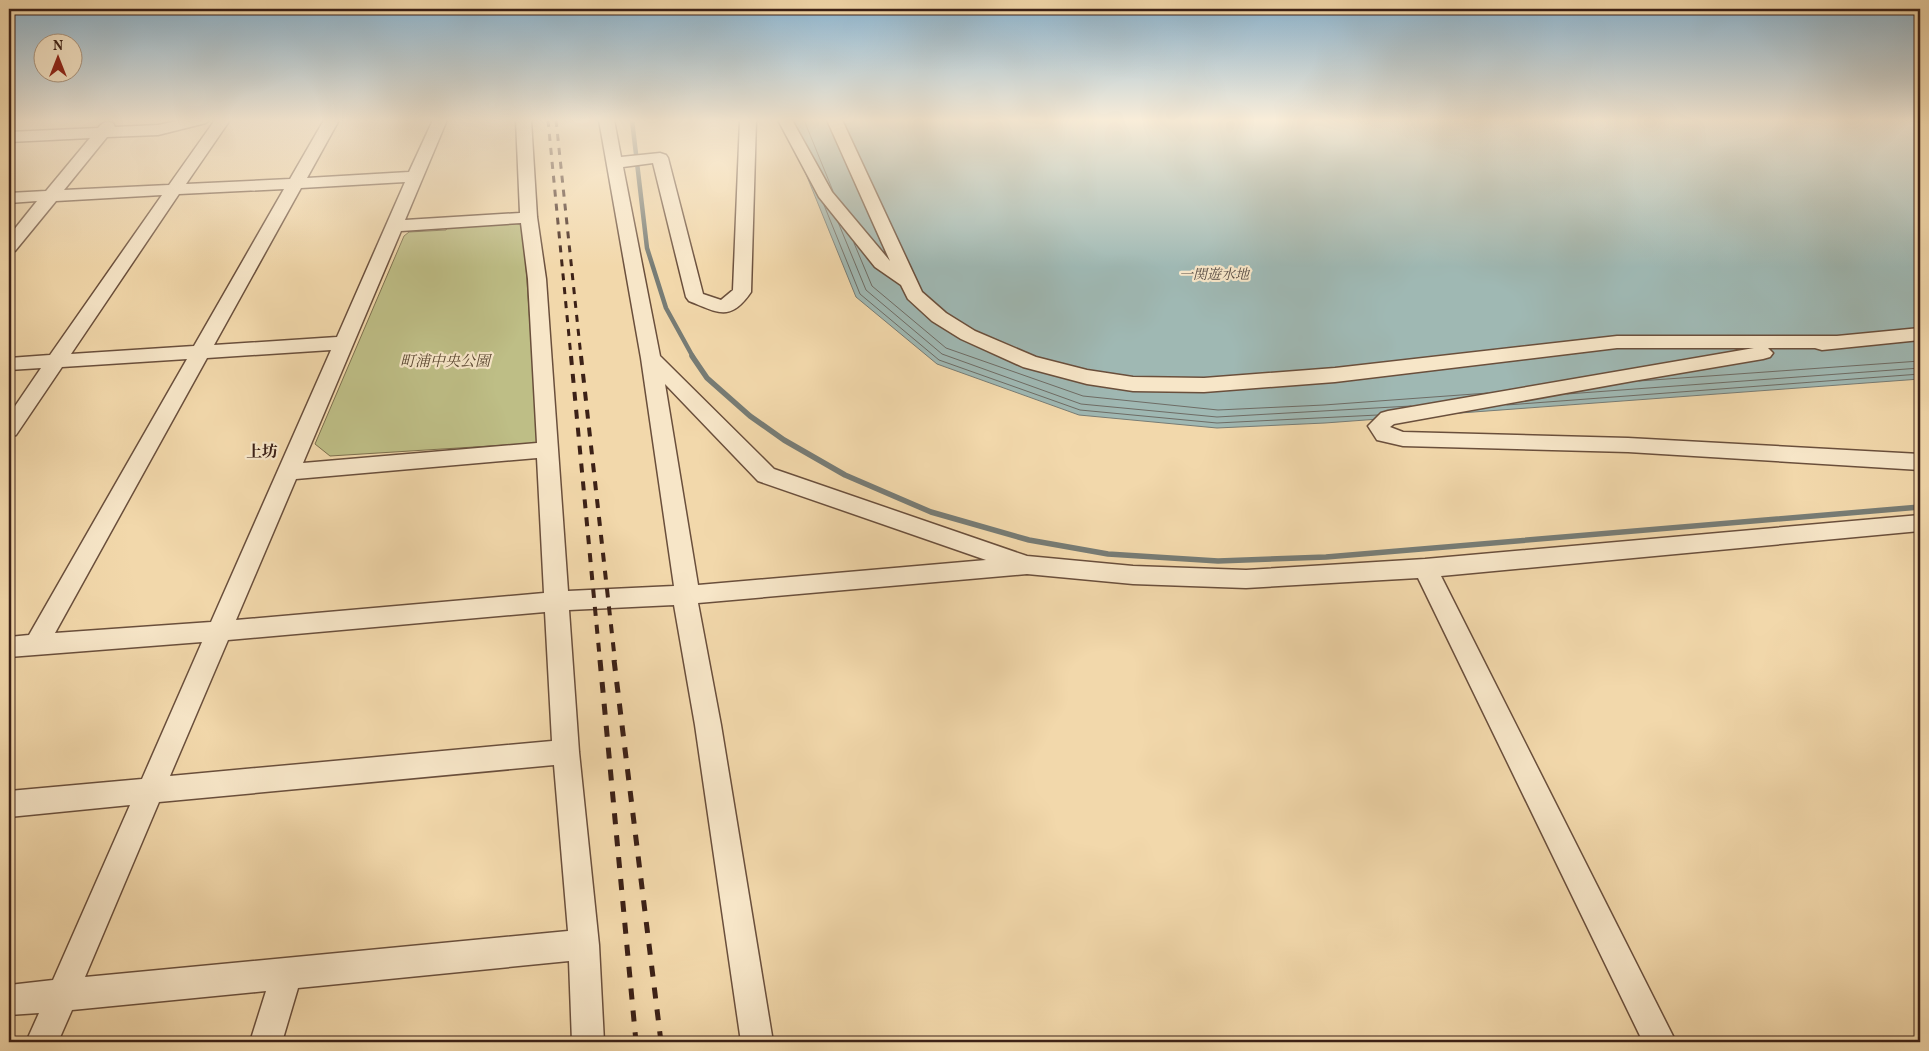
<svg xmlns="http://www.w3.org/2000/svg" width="1929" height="1051" font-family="Vollkorn,'Noto Serif JP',serif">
	<rect width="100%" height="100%" fill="#f2d8ab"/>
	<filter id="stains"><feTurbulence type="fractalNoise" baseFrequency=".004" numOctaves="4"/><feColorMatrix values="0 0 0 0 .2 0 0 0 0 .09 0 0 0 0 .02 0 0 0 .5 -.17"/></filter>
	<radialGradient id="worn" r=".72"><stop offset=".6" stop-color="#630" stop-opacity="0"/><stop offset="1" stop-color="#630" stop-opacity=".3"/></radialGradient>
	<polygon fill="#bebe86" stroke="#7d704e" points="523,222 538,443 330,456 315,444 404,236 409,232 446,230 448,226"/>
	<polygon fill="#9fb8b3" stroke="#777c75" points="784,120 1920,120 1920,379 1325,423 1217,428 1079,415 937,364 856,297"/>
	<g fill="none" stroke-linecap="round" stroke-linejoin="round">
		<g stroke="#6e6c65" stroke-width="1">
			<polyline points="804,120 833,191"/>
			<polyline points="824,205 860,294 939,360 1080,410 1217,423 1378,415"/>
			<polyline points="838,222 866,290 942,354 1081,404 1217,417 1411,406"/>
			<polyline points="854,243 872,286 946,348 1083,396 1218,410 1324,405 1488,393"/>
			<polyline points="1639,381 1920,361"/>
			<polyline points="1567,394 1920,368"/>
			<polyline points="1507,405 1920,374"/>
		</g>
		<polyline stroke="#777c75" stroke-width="4.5" points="632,120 647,248 666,308 693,357"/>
		<polyline stroke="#777c75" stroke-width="5.5" points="692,356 707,378 750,416 784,440 845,475 931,512 1029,540 1108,554 1218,561 1326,557 1920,507"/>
		<g stroke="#6a4f3c" stroke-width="3">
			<g id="minor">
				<path d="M 182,120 L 209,120 L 206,123 L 158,135 L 107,137 L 64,190 L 169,185 L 215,120 L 230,120 L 186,184 L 290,179 L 324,120 L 339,120 L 307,178 L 409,172 L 433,120 L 447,120 L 405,220 L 520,213 L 516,120 L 531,120 L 537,217 L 546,279 L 568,591 L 674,586 L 641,358 L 599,120 L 614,120 L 621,157 L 660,153 L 666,155 L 668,158 L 703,294 L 721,300 L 733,290 L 740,120 L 756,120 L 751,292 C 730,323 717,312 689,301 L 686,297 L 653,163 L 623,167 L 660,356 L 774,469 L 1027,556 L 1133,566 L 1246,570 L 1425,559 L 1920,515 L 1920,531 L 1441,576 L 1676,1042 L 1643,1042 L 1418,578 L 1246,588 L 1133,584 L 1027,574 L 698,603 L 721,725 L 773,1042 L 741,1042 L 695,725 L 674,605 L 569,610 L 579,752 L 599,945 L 604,1042 L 572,1042 L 569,961 L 298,988 L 282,1042 L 250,1042 L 266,991 L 72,1010 L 58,1042 L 26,1042 L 39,1013 L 9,1015 L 9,985 L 53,980 L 130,805 L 9,817 L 9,791 L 142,779 L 202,642 L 9,657 L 9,637 L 29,635 L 187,359 L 62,367 L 16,435 L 9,437 L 9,415 L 41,368 L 9,370 L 9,358 L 50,355 L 162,195 L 56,201 L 15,251 L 9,252 L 9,236 L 37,201 L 9,203 L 9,193 L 46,191 L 90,138 L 9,142 L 9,132 L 98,128 C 103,122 106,121 113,123 L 115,127 L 158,125 ZM 405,182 L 337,337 L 214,345 L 301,188 ZM 284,189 L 194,346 L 71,354 L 179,194 ZM 521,223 L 528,279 L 537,443 L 303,463 L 401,231 ZM 331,350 L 211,622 L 55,633 L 207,358 ZM 665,384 L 758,481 L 986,560 L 698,585 ZM 537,458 L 544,593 L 236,620 L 296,479 ZM 545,612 L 552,741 L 170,776 L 228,640 ZM 554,765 L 568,931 L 85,977 L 159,802 Z"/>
				<polygon points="778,120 792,120 832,192 890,261 827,120 842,120 922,292 946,313 975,331 1036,357 1087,370 1133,377 1204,378 1335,368 1617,336 1837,336 1920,328 1920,340 1822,350 1815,348 1768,348 1773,353 1770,357 1763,359 1633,381 1394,424 1390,427 1403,432 1628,438 1920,454 1920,470 1628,452 1403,446 1377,440 1368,426 1381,413 1388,411 1754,348 1617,348 1335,382 1204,392 1133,391 1087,384 1023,367 961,339 932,321 908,299 901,285 875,267 819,197"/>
			</g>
		</g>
		<use href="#minor" fill="#f7e6c8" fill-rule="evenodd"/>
		<g stroke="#3c2117" stroke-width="3" stroke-dasharray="7 7" stroke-linecap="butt">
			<polyline points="548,120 571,357"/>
			<polyline points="556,120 581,357"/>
		</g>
		<g stroke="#3c2117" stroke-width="4" stroke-dasharray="9 9" stroke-linecap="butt">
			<polyline points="571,356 600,661"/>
			<polyline points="581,356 615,661"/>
		</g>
		<g stroke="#3c2117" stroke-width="5" stroke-dasharray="11 11" stroke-linecap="butt">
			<polyline points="600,660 636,1042"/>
			<polyline points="614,660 661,1042"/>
		</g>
	</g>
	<linearGradient id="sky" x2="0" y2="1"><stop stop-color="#8bb6d3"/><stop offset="0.45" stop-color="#f9edd9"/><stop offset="1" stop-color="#f9edd9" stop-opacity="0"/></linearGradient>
	<rect width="1929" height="267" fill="url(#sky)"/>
	<g text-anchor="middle" stroke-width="4.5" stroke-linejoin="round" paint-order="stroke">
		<g font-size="14" font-style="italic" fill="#5a4e46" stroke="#f7e6c8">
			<text x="1214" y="279">一関遊水地</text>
		</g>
		<g font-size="15" font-style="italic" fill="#5c4833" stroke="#f7e6c8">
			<text x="445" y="366">町浦中央公園</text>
		</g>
		<g font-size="16" font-weight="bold" fill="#3c2117" stroke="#f7e6c8">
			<text x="262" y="457">上坊</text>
		</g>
	</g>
	<rect width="1929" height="1051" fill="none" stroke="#f2d8ab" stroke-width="30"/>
	<rect x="10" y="10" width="1909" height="1031" fill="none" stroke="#3c2117" stroke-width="2.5"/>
	<rect x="15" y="15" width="1899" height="1021" fill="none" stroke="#3c2117"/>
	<g transform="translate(58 58)"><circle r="24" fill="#f7e6c8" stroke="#ac9781"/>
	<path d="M0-4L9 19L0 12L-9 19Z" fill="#8f2418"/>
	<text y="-8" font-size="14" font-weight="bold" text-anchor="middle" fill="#3c2117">N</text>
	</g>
	<rect width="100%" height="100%" filter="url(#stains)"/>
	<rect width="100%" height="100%" fill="url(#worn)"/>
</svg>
